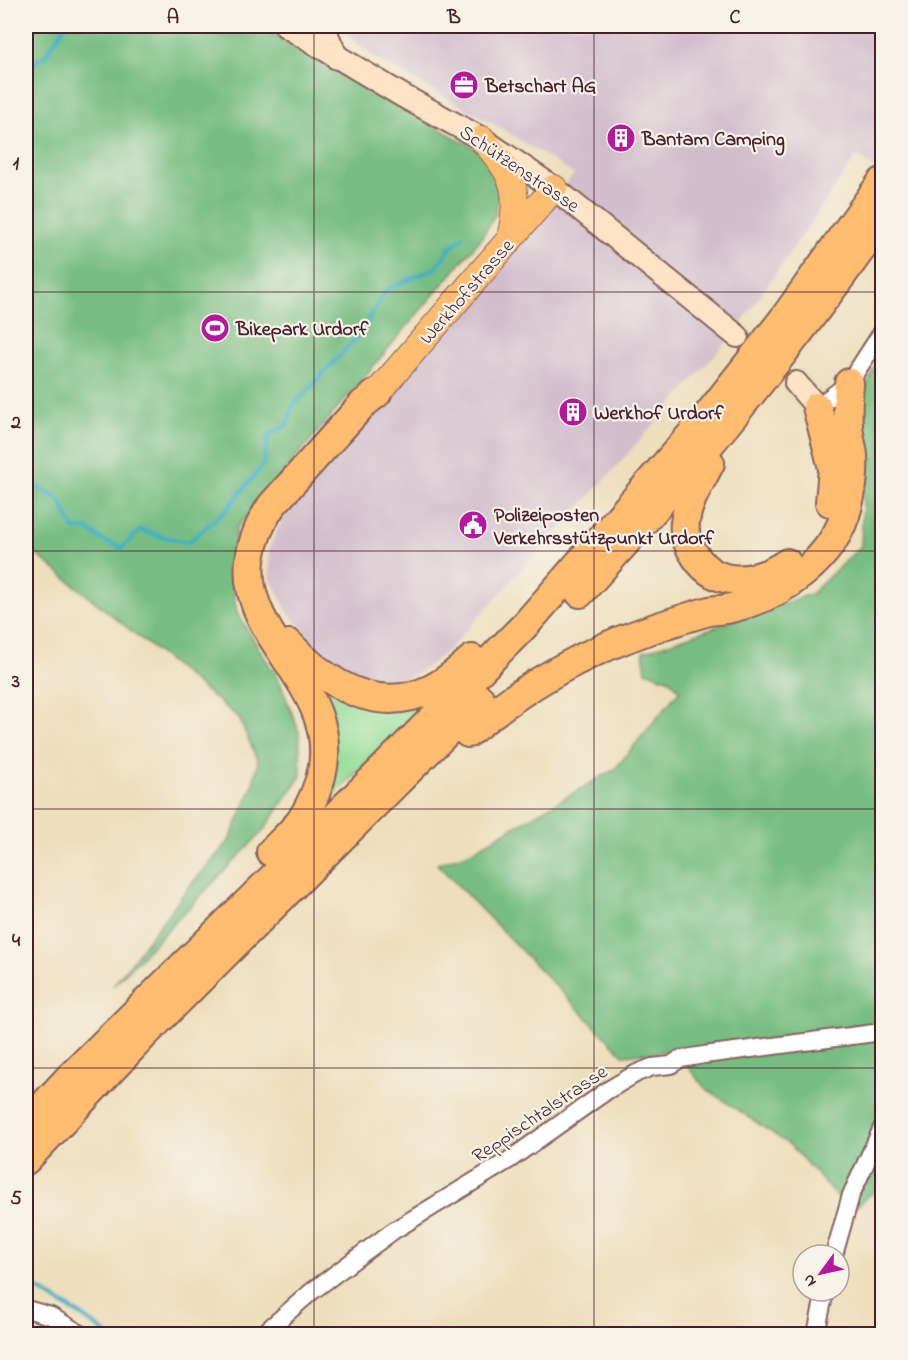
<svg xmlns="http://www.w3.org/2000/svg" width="908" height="1360" font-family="'Indie Flower',sans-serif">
	<rect width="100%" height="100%" fill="#f7f3e8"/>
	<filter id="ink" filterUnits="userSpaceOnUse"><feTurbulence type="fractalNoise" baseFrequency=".0167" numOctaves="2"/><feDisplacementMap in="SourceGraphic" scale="12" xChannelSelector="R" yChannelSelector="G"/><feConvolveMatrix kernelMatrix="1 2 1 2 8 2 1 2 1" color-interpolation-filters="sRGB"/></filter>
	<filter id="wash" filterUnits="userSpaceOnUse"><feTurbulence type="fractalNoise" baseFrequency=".008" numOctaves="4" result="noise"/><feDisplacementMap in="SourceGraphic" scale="24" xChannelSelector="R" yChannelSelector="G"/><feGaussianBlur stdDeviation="1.35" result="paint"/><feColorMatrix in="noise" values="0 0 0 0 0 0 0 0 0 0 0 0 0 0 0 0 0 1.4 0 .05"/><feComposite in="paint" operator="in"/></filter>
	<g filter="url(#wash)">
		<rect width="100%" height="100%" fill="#eddebc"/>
		<polygon fill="#d1bdcc" points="338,26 882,26 882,176 857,155 736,331 609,475 448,650 427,667 406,679 381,683 358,679 322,653 289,614 270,578 269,549 282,519 503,260 574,174 499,127 377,59 357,44"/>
		<polygon fill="#94de99" stroke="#6f7e62" stroke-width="1.5" points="315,677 426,705 332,796 335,758"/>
		<g fill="#77bd81" stroke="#606e56" stroke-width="1.5">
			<polygon points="26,26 263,26 295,48 485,154 502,179 495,215 480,240 237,527 230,574 237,613 280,682 299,732 301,776 263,831 113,986 188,888 229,841 253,785 258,761 239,718 26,546"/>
			<polygon points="882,353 882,1184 851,1212 790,1145 705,1088 675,1051 623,1055 437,864 469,853 615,769 680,690 670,680 646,671 643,652 811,594 861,546 864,474 858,410 875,365"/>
		</g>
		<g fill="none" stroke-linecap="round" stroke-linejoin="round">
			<g stroke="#43aec2" stroke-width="4.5">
				<polyline points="26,67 45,56 65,26"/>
				<polyline points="26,481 59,499 74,529 87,529 102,540 122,548 140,530 163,537 189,542 226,510 263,465 269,435 287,425 292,407 358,336 387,289 436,268 451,247 463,237"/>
				<polyline points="26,1282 82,1316 107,1334"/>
			</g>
		</g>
	</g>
	<g filter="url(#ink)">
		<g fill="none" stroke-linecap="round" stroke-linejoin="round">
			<g stroke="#83625e" stroke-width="20">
				<g id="street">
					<polyline points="817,407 849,383 882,332"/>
					<polyline points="834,1255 851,1195 882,1128"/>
					<polyline points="26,1309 51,1316 81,1334"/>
					<polyline points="263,1334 311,1292 393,1231 509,1160 608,1090 637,1073 652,1067 671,1065 680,1059 704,1055 882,1032"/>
					<polyline points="816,1334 825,1291"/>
				</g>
			</g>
			<g stroke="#83625e" stroke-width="26">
				<g id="secondary">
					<polyline points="286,26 403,96 482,139 554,188 737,336"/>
					<polyline points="323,26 337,58"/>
					<polyline points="796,383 817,407"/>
				</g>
			</g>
			<g stroke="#83625e" stroke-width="28">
				<g id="primary">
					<path d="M 482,139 C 516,178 520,189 510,239"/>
					<polyline points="377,393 554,188"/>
				</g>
			</g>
			<g stroke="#83625e" stroke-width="32">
				<g id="highway">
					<polyline points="817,407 833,468 830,502"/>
					<path d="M 710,463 C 701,481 687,502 685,523 C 683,536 689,547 696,557 C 718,590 759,582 787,563"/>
					<path d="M 580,593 C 688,475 789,351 882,220"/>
					<path d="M 289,644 C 326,683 376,716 431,689 C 446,682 459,670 472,659"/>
					<path d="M 468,733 C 511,697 558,667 610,645 C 642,631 675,621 709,611 C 715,610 721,610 727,609 C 780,598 835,560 848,505 C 852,490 854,470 853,455 C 852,445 848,434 848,424 C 847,410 848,397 849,383"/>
					<path d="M 271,852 C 281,842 291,833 300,822 C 309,809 315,795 320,780 C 352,671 192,624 272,505 L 363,404 L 377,393"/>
					<polyline points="26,1124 68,1079 374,778 527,623 705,419 782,321 882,182"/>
					<polyline points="26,1160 146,1033 480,699"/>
				</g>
			</g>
			<use href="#street" stroke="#fff" stroke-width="16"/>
			<use href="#secondary" stroke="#fee4c6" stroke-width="22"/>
			<use href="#primary" stroke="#fdbc70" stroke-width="26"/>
			<use href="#highway" stroke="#fdbc70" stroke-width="28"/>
		</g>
	</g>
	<path fill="none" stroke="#4a1f2b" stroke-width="1.5" stroke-opacity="0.55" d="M 314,26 L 314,1334M 594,26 L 594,1334M 26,292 L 882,292M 26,551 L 882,551M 26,809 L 882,809M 26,1068 L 882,1068"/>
	<defs>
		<g id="office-disc" transform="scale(1.5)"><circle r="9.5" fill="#b5179e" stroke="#f7f3e8"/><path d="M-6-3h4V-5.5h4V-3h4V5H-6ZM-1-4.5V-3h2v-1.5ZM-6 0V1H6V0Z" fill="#fff"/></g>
		<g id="building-disc" transform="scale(1.5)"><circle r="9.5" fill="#b5179e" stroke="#f7f3e8"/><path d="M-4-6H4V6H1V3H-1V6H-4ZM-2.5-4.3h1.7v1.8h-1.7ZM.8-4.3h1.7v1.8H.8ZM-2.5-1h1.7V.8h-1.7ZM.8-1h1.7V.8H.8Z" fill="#fff"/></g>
		<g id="stadium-disc" transform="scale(1.5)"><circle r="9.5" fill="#b5179e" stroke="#f7f3e8"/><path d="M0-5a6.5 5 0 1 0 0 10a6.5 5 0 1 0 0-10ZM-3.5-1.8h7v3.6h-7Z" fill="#fff"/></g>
		<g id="civic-disc" transform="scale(1.5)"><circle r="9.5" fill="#b5179e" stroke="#f7f3e8"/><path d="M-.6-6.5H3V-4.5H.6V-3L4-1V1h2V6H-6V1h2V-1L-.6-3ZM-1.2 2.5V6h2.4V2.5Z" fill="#fff"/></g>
	</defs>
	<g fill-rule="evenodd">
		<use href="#office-disc" x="464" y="85"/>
		<use href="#building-disc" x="621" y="138"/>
		<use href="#stadium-disc" x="215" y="328"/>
		<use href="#building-disc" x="573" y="412"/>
		<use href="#civic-disc" x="473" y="525"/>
	</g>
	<g text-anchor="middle" stroke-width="4.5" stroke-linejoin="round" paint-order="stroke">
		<g font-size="20" font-weight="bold" fill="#4a1f2b" stroke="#f7f3e8" text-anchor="start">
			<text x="485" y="92">Betschart AG</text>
			<text x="642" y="145">Bantam Camping</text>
			<text x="236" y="335">Bikepark Urdorf</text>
			<text x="594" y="419">Werkhof Urdorf</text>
			<text x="494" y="521">Polizeiposten<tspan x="494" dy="23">Verkehrsstützpunkt Urdorf</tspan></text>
		</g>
		<g font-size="20" fill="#4a1f2b" stroke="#f7f3e8">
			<text transform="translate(520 168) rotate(34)" y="7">Schützenstrasse</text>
			<text transform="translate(466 291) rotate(-49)" y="7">Werkhofstrasse</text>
			<text transform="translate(539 1113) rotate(-34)" y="7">Reppischtalstrasse</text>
		</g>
	</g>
	<rect width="908" height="1360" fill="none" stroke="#f7f3e8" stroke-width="66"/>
	<g transform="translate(821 1273) rotate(237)"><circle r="28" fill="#f7f3e8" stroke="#b29e9c" stroke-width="1.5"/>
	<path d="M0-4.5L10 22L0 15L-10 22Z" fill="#b5179e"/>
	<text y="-9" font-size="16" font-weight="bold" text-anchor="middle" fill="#4a1f2b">N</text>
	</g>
	<rect x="33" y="33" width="842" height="1294" fill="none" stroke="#4a1f2b" stroke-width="2"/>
	<g font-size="20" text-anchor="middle" font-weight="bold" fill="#4a1f2b">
		<text x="173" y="23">A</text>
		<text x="454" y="23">B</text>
		<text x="735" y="23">C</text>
		<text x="16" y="169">1</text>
		<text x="16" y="428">2</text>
		<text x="16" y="687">3</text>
		<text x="16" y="946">4</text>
		<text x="16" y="1204">5</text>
	</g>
</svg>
